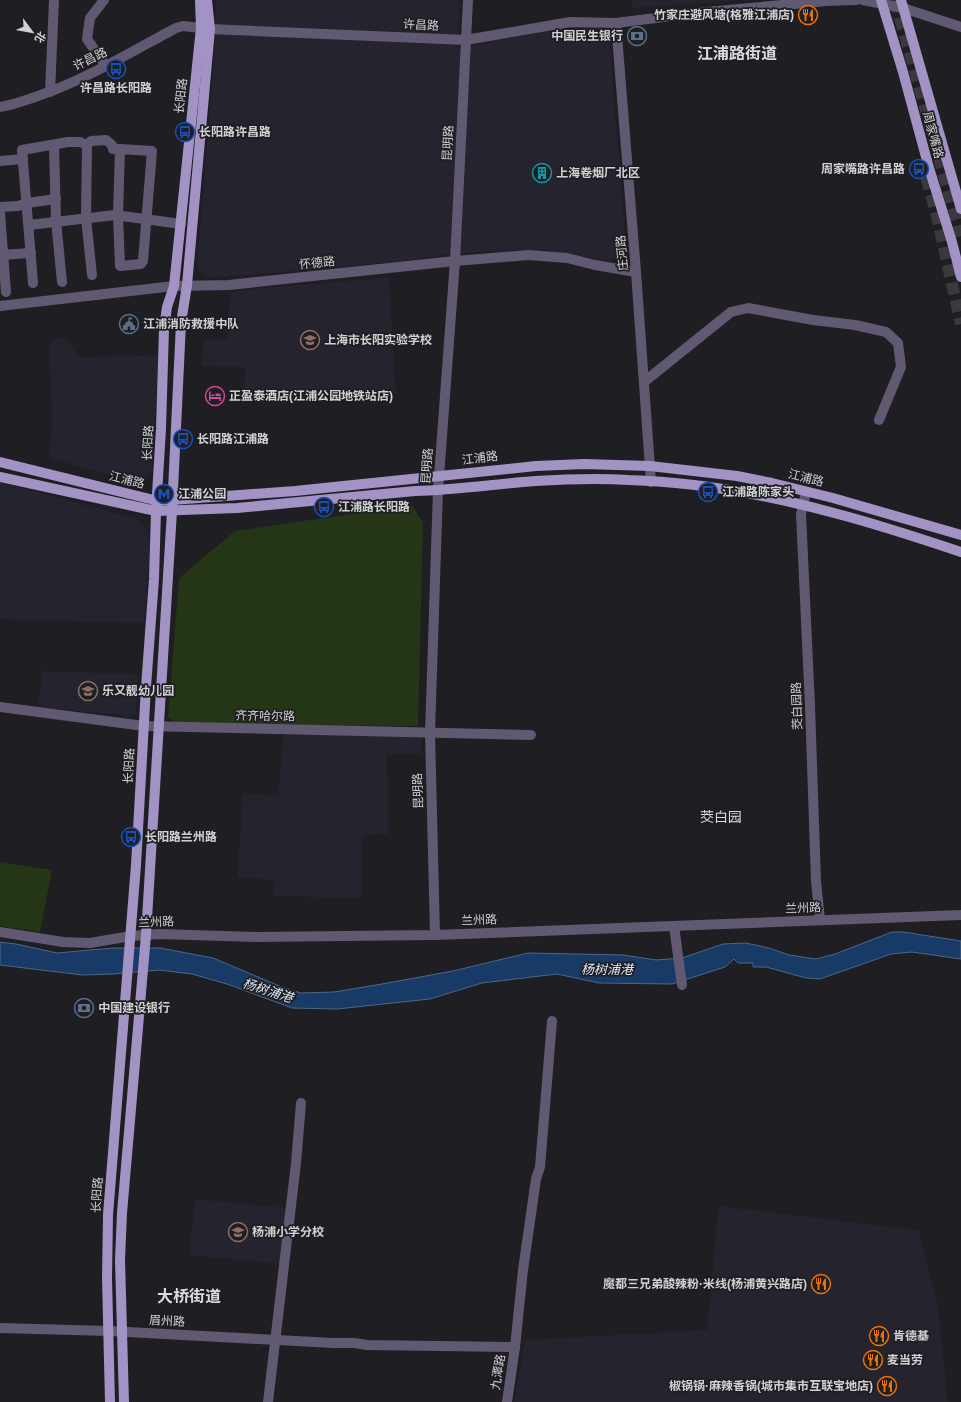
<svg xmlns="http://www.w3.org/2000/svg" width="961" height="1402" font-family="Arial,'Noto Sans SC',sans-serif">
	<rect width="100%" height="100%" fill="#1e1e23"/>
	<g fill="#24232e">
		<polygon points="216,0 460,0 457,48 485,44 552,28 579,26 599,28 605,31 609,35 626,247 622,254 616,260 607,261 545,250 493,251 441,255 405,261 285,272 221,277 208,277 201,273 197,266 214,59"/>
		<polygon points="631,0 735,0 735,1 632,8"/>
		<polygon points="389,277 396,394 271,402 271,394 244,391 245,367 201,366 203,339 227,340 230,291"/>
		<polygon points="61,338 69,340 76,354 82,357 137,356 159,355 152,469 149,475 140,482 136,483 49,458 52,417 49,351 50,345 55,339"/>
		<polygon points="0,482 119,514 134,517 141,522 148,532 150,546 144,623 0,619"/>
		<polygon points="42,671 138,674 136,713 130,716 38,707"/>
		<polygon points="283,735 421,735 421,754 387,755 389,834 362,836 361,898 273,896 274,880 237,877 243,793 278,796"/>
		<polygon points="195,1199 287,1208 281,1264 189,1255"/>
		<polygon points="718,1206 918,1230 938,1305 948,1402 514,1402 525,1340 707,1330"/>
	</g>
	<g fill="#253616">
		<polygon points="412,505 423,523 418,726 179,724 168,718 179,578 235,531"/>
		<polygon points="0,862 52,870 40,932 0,926"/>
	</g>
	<polygon fill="#173a66" stroke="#4f6787" points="892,932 903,932 961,941 961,959 912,952 891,954 820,979 806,978 766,967 753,967 753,963 738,963 734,959 725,967 672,984 599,983 557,974 482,983 430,999 337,1009 292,1008 227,984 192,974 159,970 113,974 83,975 0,965 0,942 16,944 57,953 113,948 160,948 213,958 284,988 301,993 334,992 382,984 453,971 528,953 623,955 656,960 682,958 723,944 746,943 769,948 789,955 816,959 835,954"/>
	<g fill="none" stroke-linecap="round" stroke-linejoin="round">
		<g stroke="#39393e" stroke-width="12" stroke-dasharray="12 6" stroke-linecap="butt">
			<polyline points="895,0 961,236"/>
			<polyline points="922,160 938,221 961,324"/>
		</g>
		<g stroke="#605971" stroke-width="10">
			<polyline points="104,0 90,18 87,39 106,66"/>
			<polyline points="863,0 903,8 961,27"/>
			<polyline points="616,23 636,272 651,482"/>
			<polyline points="50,92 54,0"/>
			<path d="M 0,107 C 13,105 26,100 38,96 C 87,79 131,52 176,28 L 183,26 L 210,29 L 466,40 L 570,22 L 616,23 L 695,13 L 826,1 L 856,0"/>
			<polyline points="54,145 56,221 62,282"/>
			<polygon points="120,149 152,151 143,261 141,264 120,266 118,215"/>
			<polyline points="0,161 23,159"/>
			<polyline points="0,207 18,206 27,203 56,199"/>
			<polyline points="0,213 6,292"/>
			<polyline points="29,225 115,215 181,224"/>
			<polyline points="0,255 31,253"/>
			<polyline points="92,275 86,218 87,145 91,141 106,140 112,145 113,149 120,149"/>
			<polyline points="33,283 22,150 68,142 80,142 87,145"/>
			<polyline points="0,306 174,286 229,285 455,261 529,255 567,258 595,265 636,272"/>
			<polyline points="644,382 731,312 748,308 813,320 855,325 886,332 898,343 901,367 879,420"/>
			<polyline points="806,492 801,514 810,706 816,881 820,920"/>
			<polyline points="0,707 144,726 531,735"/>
			<polyline points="674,926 682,985"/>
			<polyline points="0,932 63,942 90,943 131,936 159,934 257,937 435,935 961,915"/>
			<polyline points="435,935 430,733 438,490 455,261 468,0"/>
			<polyline points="0,1328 109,1331 333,1343 354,1343 367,1345 515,1347"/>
			<polyline points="268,1402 296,1163 301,1103"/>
			<polyline points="507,1402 515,1347 523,1270 536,1179 540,1167 552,1021"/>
		</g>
		<g stroke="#a393c4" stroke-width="10">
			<polyline points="881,0 903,72 929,168 952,242 961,277"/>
			<polyline points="901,0 961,209"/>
			<polyline points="0,462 158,501 295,491 536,466 584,464 650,466 737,476 772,483 833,498 961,535"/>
			<path d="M 0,477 L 156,511 L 237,508 L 415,491 C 455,490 495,484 535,481 C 566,479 598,478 629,480 C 698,482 768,495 834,513 C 877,524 919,538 961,552"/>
			<polyline points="110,1402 107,1278 108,1215 136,865 146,687 154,579 156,511 161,429 164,329 167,307 174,286 201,28 200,0"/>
			<polyline points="124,1402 120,1260 122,1213 146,935 172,511 181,323 187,285 210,29 207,0"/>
		</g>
	</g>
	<defs>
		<g id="restaurant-ring" transform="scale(1)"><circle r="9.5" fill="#1e1e23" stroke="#e8710a" stroke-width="1.5"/><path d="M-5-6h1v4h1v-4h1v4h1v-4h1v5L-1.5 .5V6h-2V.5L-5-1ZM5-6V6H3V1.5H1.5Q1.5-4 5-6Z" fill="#e8710a"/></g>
		<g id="bank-ring" transform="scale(1)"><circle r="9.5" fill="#1e1e23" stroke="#5c6f8a" stroke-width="1.5"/><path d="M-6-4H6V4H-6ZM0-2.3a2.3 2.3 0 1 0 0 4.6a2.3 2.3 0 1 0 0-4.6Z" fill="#5c6f8a"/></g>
		<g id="bus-ring" transform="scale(1)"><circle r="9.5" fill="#1e1e23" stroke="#1a4fb4" stroke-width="1.5"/><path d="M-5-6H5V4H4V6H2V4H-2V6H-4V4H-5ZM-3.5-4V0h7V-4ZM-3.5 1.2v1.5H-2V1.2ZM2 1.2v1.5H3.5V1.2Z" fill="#1a4fb4"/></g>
		<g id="building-ring" transform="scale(1)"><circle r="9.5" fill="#1e1e23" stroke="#0f9aa8" stroke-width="1.5"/><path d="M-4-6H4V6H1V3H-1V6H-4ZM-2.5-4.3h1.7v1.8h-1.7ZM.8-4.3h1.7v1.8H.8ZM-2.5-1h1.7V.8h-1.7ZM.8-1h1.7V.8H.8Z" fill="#0f9aa8"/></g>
		<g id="civic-ring" transform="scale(1)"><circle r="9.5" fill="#1e1e23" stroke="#5c6f8a" stroke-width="1.5"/><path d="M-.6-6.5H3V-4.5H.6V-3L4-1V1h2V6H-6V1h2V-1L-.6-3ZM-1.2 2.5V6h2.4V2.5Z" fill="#5c6f8a"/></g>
		<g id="school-ring" transform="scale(1)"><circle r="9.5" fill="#1e1e23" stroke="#8d6e63" stroke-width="1.5"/><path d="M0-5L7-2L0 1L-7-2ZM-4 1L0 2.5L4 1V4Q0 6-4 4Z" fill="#8d6e63"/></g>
		<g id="hotel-ring" transform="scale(1)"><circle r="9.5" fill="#1e1e23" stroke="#d1479c" stroke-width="1.5"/><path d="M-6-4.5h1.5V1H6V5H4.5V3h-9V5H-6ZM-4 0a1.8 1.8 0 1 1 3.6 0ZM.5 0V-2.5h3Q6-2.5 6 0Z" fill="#d1479c"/></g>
		<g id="metro-ring" transform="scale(1)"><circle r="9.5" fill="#1e1e23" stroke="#1a4fb4" stroke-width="1.5"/><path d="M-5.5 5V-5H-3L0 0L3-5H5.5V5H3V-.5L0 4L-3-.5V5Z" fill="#1a4fb4"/></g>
	</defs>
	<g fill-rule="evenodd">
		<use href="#restaurant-ring" x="808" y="15"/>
		<use href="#bank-ring" x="637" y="36"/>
		<use href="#bus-ring" x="116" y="69"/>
		<use href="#bus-ring" x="185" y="132"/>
		<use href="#bus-ring" x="919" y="169"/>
		<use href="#building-ring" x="542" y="173"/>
		<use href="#civic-ring" x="129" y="324"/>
		<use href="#school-ring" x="310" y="340"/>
		<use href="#hotel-ring" x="215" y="396"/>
		<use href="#bus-ring" x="183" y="439"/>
		<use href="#bus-ring" x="708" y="492"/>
		<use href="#metro-ring" x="164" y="494"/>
		<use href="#bus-ring" x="324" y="507"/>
		<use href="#school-ring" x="88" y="691"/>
		<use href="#bus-ring" x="131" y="837"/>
		<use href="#bank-ring" x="84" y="1008"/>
		<use href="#school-ring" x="238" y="1232"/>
		<use href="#restaurant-ring" x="821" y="1284"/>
		<use href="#restaurant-ring" x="879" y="1336"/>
		<use href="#restaurant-ring" x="873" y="1360"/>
		<use href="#restaurant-ring" x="887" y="1386"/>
	</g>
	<g text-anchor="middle" stroke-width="3.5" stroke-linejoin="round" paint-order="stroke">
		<g font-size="12" font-weight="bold" fill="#d1d1d4" stroke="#1e1e23" text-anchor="start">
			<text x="794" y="19" text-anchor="end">竹家庄避风塘(格雅江浦店)</text>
			<text x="623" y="40" text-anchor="end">中国民生银行</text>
			<text x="116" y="92" text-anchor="middle">许昌路长阳路</text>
			<text x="199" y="136">长阳路许昌路</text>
			<text x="905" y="173" text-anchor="end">周家嘴路许昌路</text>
			<text x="556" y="177">上海卷烟厂北区</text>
			<text x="143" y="328">江浦消防救援中队</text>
			<text x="324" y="344">上海市长阳实验学校</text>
			<text x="229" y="400">正盈泰酒店(江浦公园地铁站店)</text>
			<text x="197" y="443">长阳路江浦路</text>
			<text x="722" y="496">江浦路陈家头</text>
			<text x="178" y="498">江浦公园</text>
			<text x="338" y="511">江浦路长阳路</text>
			<text x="102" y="695">乐又靓幼儿园</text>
			<text x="145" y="841">长阳路兰州路</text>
			<text x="98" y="1012">中国建设银行</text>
			<text x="252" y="1236">杨浦小学分校</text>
			<text x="807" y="1288" text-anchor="end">魔都三兄弟酸辣粉·米线(杨浦黄兴路店)</text>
			<text x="893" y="1340">肯德基</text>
			<text x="887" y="1364">麦当劳</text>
			<text x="873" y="1390" text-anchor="end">椒锅锅·麻辣香锅(城市集市互联宝地店)</text>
		</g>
		<g font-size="12" fill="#d1d1d4" stroke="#1e1e23">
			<text transform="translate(421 25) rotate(3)" y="4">许昌路</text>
			<text transform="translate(90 59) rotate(-26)" y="4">许昌路</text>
			<text transform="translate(181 96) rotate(-84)" y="4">长阳路</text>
			<text transform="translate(933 135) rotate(75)" y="4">周家嘴路</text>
			<text transform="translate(448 143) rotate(-87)" y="4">昆明路</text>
			<text transform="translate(622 253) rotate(-95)" y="4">庄河路</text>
			<text transform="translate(317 263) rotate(-6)" y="4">怀德路</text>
			<text transform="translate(148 443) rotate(-87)" y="4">长阳路</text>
			<text transform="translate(480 458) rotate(-7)" y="4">江浦路</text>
			<text transform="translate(427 466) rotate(-86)" y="4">昆明路</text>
			<text transform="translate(806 478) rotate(14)" y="4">江浦路</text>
			<text transform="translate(127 480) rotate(14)" y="4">江浦路</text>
			<text transform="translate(797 706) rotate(-92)" y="4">茭白园路</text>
			<text transform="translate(265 716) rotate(1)" y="4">齐齐哈尔路</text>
			<text transform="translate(129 766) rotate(-87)" y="4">长阳路</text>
			<text transform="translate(418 791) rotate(-92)" y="4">昆明路</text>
			<text transform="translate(803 908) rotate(-2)" y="4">兰州路</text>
			<text transform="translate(479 920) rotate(-2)" y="4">兰州路</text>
			<text transform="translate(156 922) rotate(-2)" y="4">兰州路</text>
			<text transform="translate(97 1195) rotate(-86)" y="4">长阳路</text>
			<text transform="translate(167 1321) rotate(3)" y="4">眉州路</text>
			<text transform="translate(498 1372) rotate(-81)" y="4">九潭路</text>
		</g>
		<g font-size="13" font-style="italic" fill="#dae5f4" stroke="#1e1e23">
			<text x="607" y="974">杨树浦港</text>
			<text transform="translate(268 990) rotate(18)" y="5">杨树浦港</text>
		</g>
		<g font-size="14" fill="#dad9e1" stroke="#1e1e23">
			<text x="721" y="822">茭白园</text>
		</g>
		<g font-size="16" font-weight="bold" fill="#dad9e1" stroke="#1e1e23">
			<text x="737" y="59">江浦路街道</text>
			<text x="189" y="1302">大桥街道</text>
		</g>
	</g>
	<g transform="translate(32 32) rotate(122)" stroke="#1e1e23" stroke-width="3" paint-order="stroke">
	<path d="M0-3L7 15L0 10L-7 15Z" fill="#d1d1d4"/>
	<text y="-6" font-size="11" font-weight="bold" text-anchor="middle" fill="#d1d1d4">北</text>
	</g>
</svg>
